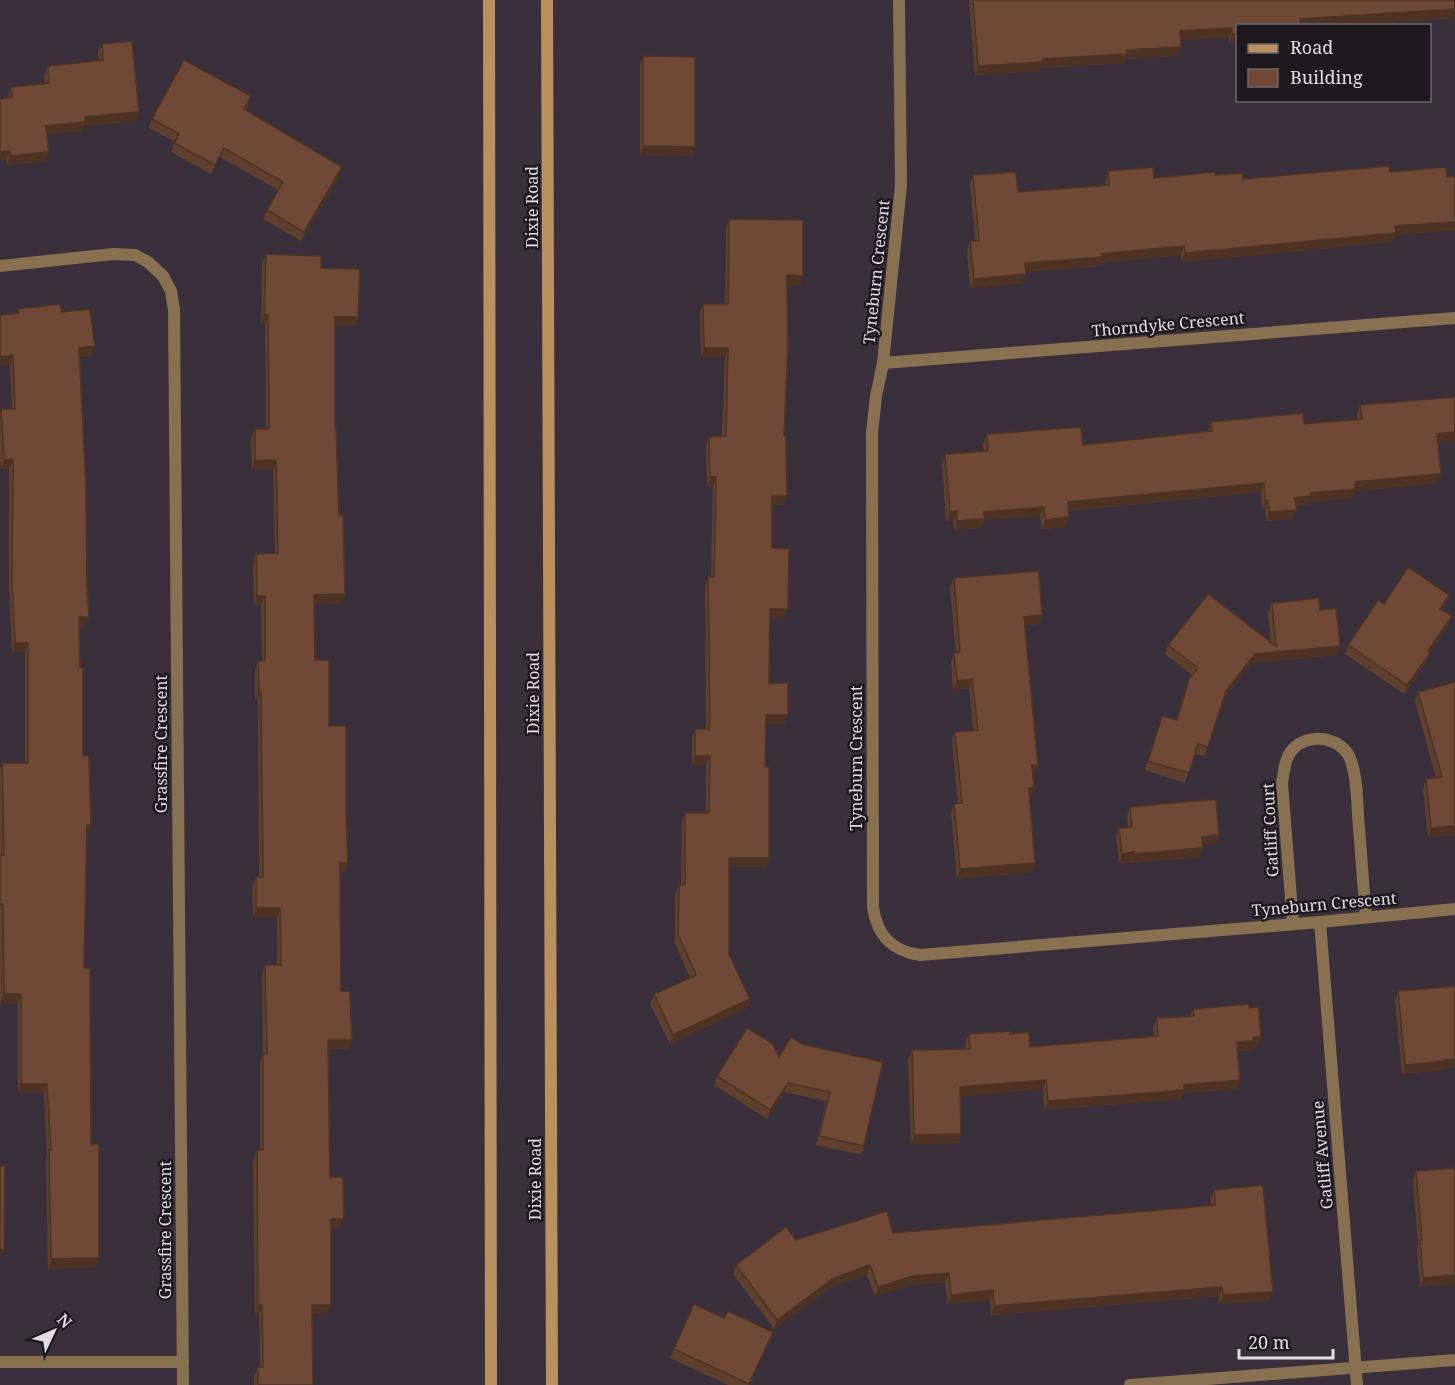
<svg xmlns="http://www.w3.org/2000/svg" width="1455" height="1385" font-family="'Noto Serif',serif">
	<rect width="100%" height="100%" fill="#39303b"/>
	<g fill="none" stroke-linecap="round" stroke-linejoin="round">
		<g stroke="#887051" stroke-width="12">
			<path d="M 899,0 L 901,185 L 883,363 L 876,396 L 872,433 L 873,907 C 877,936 892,951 920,955 L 1320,922 L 1455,909"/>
			<polyline points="0,266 113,254 135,255 148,262 163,276 171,291 174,310 183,1385"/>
			<polyline points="883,363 1455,318"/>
			<polyline points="1320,922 1357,1385"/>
			<path d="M 1293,924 L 1282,783 C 1285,765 1285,749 1305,741 C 1323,735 1345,742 1351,761 C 1357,778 1357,798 1358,816 C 1361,850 1363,884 1366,917"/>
			<polyline points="0,1362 183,1362"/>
			<polyline points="1130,1385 1455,1360"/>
		</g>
		<g stroke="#b8915e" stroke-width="12">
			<polyline points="489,0 491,1385"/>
			<polyline points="547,0 552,1385"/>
		</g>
	</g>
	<g fill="#5f3f2e">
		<polygon points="969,0 1455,0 1455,18 1343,26 1238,26 1238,43 1229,43 1229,37 1181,40 1181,47 1178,56 1125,59 1124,63 1041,68 1040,71 975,75"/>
		<polygon points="102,44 139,112 136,121 84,126 82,131 47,134 45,161 7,165 6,160 0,160 0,99 7,98 11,87 45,83 44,75 48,66 99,61 98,53"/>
		<polygon points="643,56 695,147 692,156 640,155 640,65"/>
		<polygon points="248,105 246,110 339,176 301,241 263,219 267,210 278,190 220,157 211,174 171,152 175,142 149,128 152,119"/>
		<polygon points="1108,171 1154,178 1215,175 1243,179 1390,172 1447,177 1455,176 1455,230 1395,235 1392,242 1181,262 1181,255 1101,263 1099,266 1025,272 1022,283 970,288 967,250 970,241 975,241 970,184 973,175 1018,192 1105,185 1105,181"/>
		<polygon points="729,219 800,285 787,285 784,436 787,496 784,505 772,505 772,548 784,618 770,618 769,683 785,724 766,724 766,867 729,867 729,954 750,999 747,1008 670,1044 650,1004 654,994 690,978 675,943 675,894 679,885 681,885 682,822 685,813 706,813 706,765 692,765 692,738 695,729 706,729 705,586 708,577 711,577 713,486 707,487 706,446 709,437 722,436 725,357 701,357 700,313 703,304 725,304 726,228"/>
		<polygon points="266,254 321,268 358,317 355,326 335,326 335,427 339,515 345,594 342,603 314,604 315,660 329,726 346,813 348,863 345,872 340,872 341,991 352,1040 348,1049 329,1049 330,1177 340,1228 331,1228 328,1314 312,1314 313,1385 254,1385 254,1377 258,1367 260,1367 259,1314 255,1314 253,1160 257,1150 260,1150 260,1064 263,1054 262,974 265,965 277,965 277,917 253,917 252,886 256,877 259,877 258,700 255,700 255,670 258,661 262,661 261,605 254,605 253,563 256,554 275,553 273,469 252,470 251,438 255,429 266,429 265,324 261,324 262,263"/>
		<polygon points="18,309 62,312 92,355 79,357 89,617 85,626 79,627 83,756 91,825 88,834 87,834 84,968 96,1267 48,1269 46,1159 47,1154 44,1093 18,1093 18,1004 0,1004 0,769 2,763 25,763 25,652 12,652 9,590 9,468 1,469 0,458 0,413 1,409 12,409 10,365 17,313"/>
		<polygon points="1455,397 1455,441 1438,442 1437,483 1355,491 1352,498 1309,502 1308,505 1296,506 1293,519 1266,521 1265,509 1262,509 1261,492 1068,511 1066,527 1042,529 1040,516 984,520 981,528 954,530 953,520 946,521 942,464 945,454 984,452 983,444 987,434 1083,445 1208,431 1211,422 1304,424 1357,419 1357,414 1360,405"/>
		<polygon points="954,578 1042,615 1039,624 1025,625 1035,774 1033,774 1031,796 1029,797 1032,872 957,879 951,813 954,804 958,804 952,741 955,732 973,730 969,688 953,690 951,662 954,653 956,652 950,587"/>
		<polygon points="1449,595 1446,604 1442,610 1452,616 1448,625 1429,654 1426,662 1404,694 1345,654 1348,645 1384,604"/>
		<polygon points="1272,603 1320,610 1340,646 1337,655 1251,663 1223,699 1205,756 1195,754 1185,783 1145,770 1159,725 1176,720 1186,688 1189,679 1192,675 1165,654 1168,645 1271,643 1268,612"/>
		<polygon points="1455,682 1455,835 1428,837 1423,788 1426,779 1436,778 1415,701 1418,692"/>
		<polygon points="1130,807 1216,844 1203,845 1200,857 1131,863 1131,862 1119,863 1116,837 1119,828 1128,827 1127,816"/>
		<polygon points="1398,991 1443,1069 1442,1070 1402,1074 1395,1000"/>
		<polygon points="1249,1008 1261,1037 1258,1046 1251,1047 1250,1050 1237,1051 1237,1089 1183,1093 1181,1099 1044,1110 1043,1089 960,1096 961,1134 958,1143 911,1144 908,1059 912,1050 966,1049 965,1044 969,1034 1010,1034 1030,1047 1154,1036 1153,1027 1157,1018 1190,1016 1193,1009"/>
		<polygon points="802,1044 864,1146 861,1155 816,1145 826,1101 784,1092 767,1119 714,1085 717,1076 779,1057"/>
		<polygon points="1416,1171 1455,1284 1420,1287 1417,1249 1418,1244 1413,1180"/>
		<polygon points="1214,1190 1269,1301 1219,1304 1219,1296 991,1315 990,1300 948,1304 945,1282 910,1285 875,1296 867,1275 831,1287 774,1329 733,1274 736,1265 796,1240 893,1233 1211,1205 1210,1199"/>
		<polygon points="724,1318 773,1332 750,1385 728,1385 670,1358 674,1349"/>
	</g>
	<g fill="#4e3325">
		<polygon points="1455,9 1455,18 1343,26 1298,26 1300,19"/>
		<polygon points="1232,28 1229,37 1177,41 1180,31"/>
		<polygon points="1232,34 1238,34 1238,43 1229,43"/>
		<polygon points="1181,47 1178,56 1125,59 1124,63 1041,68 1040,71 975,75 978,66 1127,50"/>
		<polygon points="139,112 136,121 84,126 82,131 42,135 46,126 85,117"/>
		<polygon points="643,146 695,147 692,156 640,155"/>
		<polygon points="10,151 6,160 0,160 0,152"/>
		<polygon points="49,152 45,161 7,165 10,156"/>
		<polygon points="342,167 339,176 301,241 304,232"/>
		<polygon points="1455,222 1455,230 1395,235 1392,242 1181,262 1185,253 1395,226"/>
		<polygon points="1184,246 1181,255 1101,263 1099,266 1021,272 1025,263 1102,254"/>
		<polygon points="1026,274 1022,283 970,288 974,279"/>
		<polygon points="787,275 803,276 800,285 784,285"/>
		<polygon points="264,314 268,315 265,324 261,324"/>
		<polygon points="335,317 358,317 355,326 332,326"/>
		<polygon points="95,346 92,355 75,357 79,348"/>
		<polygon points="704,348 728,348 725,357 701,357"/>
		<polygon points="13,355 10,365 0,366 0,357"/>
		<polygon points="1455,432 1455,441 1434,443 1437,434"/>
		<polygon points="13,459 9,468 1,469 4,460"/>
		<polygon points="276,460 273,469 252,470 255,461"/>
		<polygon points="1441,474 1437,483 1355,491 1352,498 1309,502 1308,505 1292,507 1295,498 1355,482"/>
		<polygon points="710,477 716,477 713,486 707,487"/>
		<polygon points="1264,483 1261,492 1064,511 1068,502"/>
		<polygon points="772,496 787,496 784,505 769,505"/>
		<polygon points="1265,500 1268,500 1265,509 1262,509"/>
		<polygon points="1044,507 1040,516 984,520 981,528 954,530 957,521 984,512"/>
		<polygon points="1297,510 1293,519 1266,521 1269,512"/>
		<polygon points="957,511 953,520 946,521 950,512"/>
		<polygon points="1069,517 1066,527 1042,529 1045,520"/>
		<polygon points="345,594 342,603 311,604 314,595"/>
		<polygon points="1449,595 1446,604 1437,618 1440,609"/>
		<polygon points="257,596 265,596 261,605 254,605"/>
		<polygon points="770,609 788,609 784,618 766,618"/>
		<polygon points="1042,615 1039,624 1021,626 1024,617"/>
		<polygon points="1452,616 1448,625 1429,654 1426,662 1404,694 1407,685 1428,651"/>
		<polygon points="79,617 89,617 85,626 75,627"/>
		<polygon points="15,643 28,643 25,652 12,652"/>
		<polygon points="1340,646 1337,655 1251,663 1223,700 1226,691 1255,654"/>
		<polygon points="972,679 969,688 953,690 957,681"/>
		<polygon points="259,691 261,691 258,700 255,700"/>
		<polygon points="766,715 788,715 785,724 762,724"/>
		<polygon points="695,756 710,756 706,765 692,765"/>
		<polygon points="1032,765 1038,765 1035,774 1029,775"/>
		<polygon points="1034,787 1031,796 1025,797 1029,788"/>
		<polygon points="87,825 91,825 88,834 83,834"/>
		<polygon points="1455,826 1455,835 1428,837 1431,828"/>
		<polygon points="1219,835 1216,844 1199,846 1202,837"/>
		<polygon points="1203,848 1200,857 1131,863 1134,854"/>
		<polygon points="1134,852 1131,862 1119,863 1122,854"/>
		<polygon points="729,858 769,858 766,867 726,867"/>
		<polygon points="340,863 348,863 345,872 337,872"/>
		<polygon points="1035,863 1032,872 957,879 960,869"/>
		<polygon points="256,908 280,908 277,917 253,917"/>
		<polygon points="4,994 21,994 18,1004 0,1004"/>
		<polygon points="750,999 747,1008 670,1044 673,1035"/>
		<polygon points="1261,1037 1258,1046 1251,1047 1250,1050 1233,1052 1237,1042 1253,1038"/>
		<polygon points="328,1040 352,1040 348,1049 325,1049"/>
		<polygon points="1455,1059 1455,1068 1443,1069 1442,1070 1402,1074 1405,1065"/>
		<polygon points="1046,1080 1043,1089 957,1097 960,1087"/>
		<polygon points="1240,1080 1237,1089 1183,1093 1181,1099 1044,1110 1048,1101 1184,1085"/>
		<polygon points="788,1083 784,1092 767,1119 770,1110"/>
		<polygon points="21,1084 47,1084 44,1093 18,1093"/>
		<polygon points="961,1134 958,1143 911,1144 914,1135"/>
		<polygon points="331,1219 344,1219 340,1228 327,1228"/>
		<polygon points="0,1249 4,1250 0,1259"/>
		<polygon points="99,1258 96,1267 48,1269 51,1259"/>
		<polygon points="870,1265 867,1275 831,1287 774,1329 777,1320 834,1278"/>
		<polygon points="949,1273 945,1282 910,1285 875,1296 878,1287 913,1276"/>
		<polygon points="1455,1275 1455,1284 1420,1287 1423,1278"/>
		<polygon points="1222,1287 1219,1296 991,1315 994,1306"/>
		<polygon points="993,1290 990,1300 948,1304 951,1295"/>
		<polygon points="1273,1292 1269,1301 1219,1304 1223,1295"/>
		<polygon points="258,1305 262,1305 259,1314 255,1314"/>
		<polygon points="312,1305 331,1305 328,1314 308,1314"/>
		<polygon points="773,1332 770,1341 749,1385 749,1384"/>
	</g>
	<g fill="#6f4935" stroke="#4e3325" stroke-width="1.5">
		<polygon points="973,0 1455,0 1455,9 1300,19 1301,26 1238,26 1238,34 1232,34 1232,28 1180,31 1181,47 1127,50 1127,54 1043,59 1043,62 978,66"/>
		<polygon points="132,41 139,112 85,117 85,122 46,126 49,152 10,156 10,151 0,152 0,99 12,97 11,87 49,83 48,66 103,60 102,44"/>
		<polygon points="643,56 695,57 695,147 643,146"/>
		<polygon points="184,60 251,96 244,109 342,167 304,232 267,210 283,182 224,148 215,165 174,143 179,134 152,119"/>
		<polygon points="1389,166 1390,172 1446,167 1447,177 1455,176 1455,222 1395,226 1396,233 1185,253 1184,246 1102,254 1103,257 1025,263 1026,274 974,279 970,241 979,241 973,175 1016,172 1018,192 1109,185 1108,171 1153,167 1154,178 1215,172 1215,175 1243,173 1243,179"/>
		<polygon points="729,219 803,220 803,276 787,275 788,348 784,436 786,436 787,496 772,496 772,548 789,549 788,609 770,609 769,683 788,683 788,715 766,715 765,767 769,767 769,858 729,858 729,954 750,999 673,1035 654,994 696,975 678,934 679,885 685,885 685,813 709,813 710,756 695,756 695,729 709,729 710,723 708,577 714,577 716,477 710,477 709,437 726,436 728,348 704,348 703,304 728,304"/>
		<polygon points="266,254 321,256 321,268 360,269 358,317 335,317 335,427 336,427 339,515 343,515 345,594 314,595 315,660 329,660 329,726 346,726 346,813 348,863 340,863 341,991 350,991 352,1040 328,1040 330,1177 343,1177 344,1219 331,1219 331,1305 312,1305 313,1385 258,1385 258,1367 263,1367 262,1305 258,1305 257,1150 263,1150 263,1054 267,1054 265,965 281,965 280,908 256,908 256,877 263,877 261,691 259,691 258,661 265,660 265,596 257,596 256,554 278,553 276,460 255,461 255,429 269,429 268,315 264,314"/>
		<polygon points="60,304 62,312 90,309 95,346 79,348 86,484 87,584 89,617 79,617 80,668 83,668 83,756 89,756 91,825 87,825 84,968 90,968 91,1144 99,1144 99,1258 51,1259 49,1150 51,1150 47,1084 21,1084 21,994 4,994 3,904 0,904 0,855 4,855 2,763 28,763 28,643 15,643 12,581 13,459 4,460 1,409 15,409 13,355 0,357 0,315 19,313 18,309"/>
		<polygon points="1455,397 1455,432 1437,434 1441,474 1355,482 1355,489 1311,493 1311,496 1295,498 1297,510 1269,512 1268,500 1265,500 1264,483 1068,502 1069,517 1045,520 1044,507 984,512 985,519 957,521 957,511 950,512 945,454 988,451 987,434 1081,427 1083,445 1212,431 1211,422 1303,413 1304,424 1362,419 1360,405"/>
		<polygon points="1408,567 1449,595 1440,609 1452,616 1428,651 1430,653 1407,685 1348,645 1378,600 1384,604"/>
		<polygon points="1039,571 1042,615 1024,617 1038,765 1032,765 1034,787 1029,788 1035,863 960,869 954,804 962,803 955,732 978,730 972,679 957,681 954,653 960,652 954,578"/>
		<polygon points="1208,594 1276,646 1272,603 1319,598 1320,610 1336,608 1340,646 1255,654 1226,691 1208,747 1198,744 1189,773 1148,761 1162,716 1177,720 1189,679 1198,668 1168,645"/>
		<polygon points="1455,682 1455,826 1431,828 1426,779 1442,777 1418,692"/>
		<polygon points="1216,799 1219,835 1202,837 1203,848 1134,854 1134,852 1122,854 1119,828 1132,827 1130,807"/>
		<polygon points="1455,986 1455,1059 1445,1060 1445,1061 1405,1065 1398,991"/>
		<polygon points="1249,1004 1249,1008 1259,1007 1261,1037 1253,1038 1253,1041 1237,1042 1240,1080 1184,1085 1184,1090 1048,1101 1046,1080 960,1087 961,1134 914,1135 912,1050 970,1049 969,1034 1010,1031 1010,1034 1029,1032 1030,1047 1158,1036 1157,1018 1194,1016 1193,1009"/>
		<polygon points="747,1028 772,1043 779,1057 791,1037 802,1044 883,1062 864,1146 819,1136 830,1092 788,1083 770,1110 717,1076"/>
		<polygon points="0,1166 5,1166 4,1250 0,1249"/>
		<polygon points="1455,1168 1455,1275 1423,1278 1420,1240 1422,1240 1416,1171"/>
		<polygon points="1263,1185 1273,1292 1223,1295 1222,1287 994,1306 993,1290 951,1295 949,1273 913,1276 878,1287 870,1265 834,1278 777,1320 736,1265 786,1227 796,1240 887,1211 893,1233 1215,1205 1214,1190"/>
		<polygon points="694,1304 724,1318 728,1311 773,1332 749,1384 674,1349"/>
	</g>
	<g text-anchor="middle" stroke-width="5" stroke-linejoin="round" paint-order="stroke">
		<g font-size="16" fill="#e1dbe3" stroke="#1e191f">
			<text transform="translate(532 207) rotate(-90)" y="6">Dixie Road</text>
			<text transform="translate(876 272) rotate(-84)" y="6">Tyneburn Crescent</text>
			<text transform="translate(1168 324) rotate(-5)" y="6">Thorndyke Crescent</text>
			<text transform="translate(533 693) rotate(-90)" y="6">Dixie Road</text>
			<text transform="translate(161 744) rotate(-90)" y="6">Grassfire Crescent</text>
			<text transform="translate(856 758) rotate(-90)" y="6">Tyneburn Crescent</text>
			<text transform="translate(1270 830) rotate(-93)" y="6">Gatliff Court</text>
			<text transform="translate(1324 904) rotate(-5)" y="6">Tyneburn Crescent</text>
			<text transform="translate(1322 1155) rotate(-95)" y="6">Gatliff Avenue</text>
			<text transform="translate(535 1179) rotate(-90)" y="6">Dixie Road</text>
			<text transform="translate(165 1230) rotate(-90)" y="6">Grassfire Crescent</text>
		</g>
	</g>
	<rect x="1236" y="24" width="195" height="78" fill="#1e191f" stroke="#6c676d" stroke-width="1.5"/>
	<rect x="1248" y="44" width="30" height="9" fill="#b8915e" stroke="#6c676d" stroke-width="1.5"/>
	<text x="1290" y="54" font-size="18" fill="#e1dbe3">Road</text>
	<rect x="1248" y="69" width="30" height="18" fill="#6f4935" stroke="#6c676d" stroke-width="1.5"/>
	<text x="1290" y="84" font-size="18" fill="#e1dbe3">Building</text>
	<g transform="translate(54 1331) rotate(46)" stroke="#1e191f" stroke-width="4.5" paint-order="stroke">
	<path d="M0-4.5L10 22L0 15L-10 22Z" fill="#e1dbe3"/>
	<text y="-9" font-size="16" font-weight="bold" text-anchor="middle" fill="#e1dbe3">N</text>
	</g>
	<path d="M1239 1349v9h94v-9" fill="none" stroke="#e1dbe3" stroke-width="3"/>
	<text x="1248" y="1349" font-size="18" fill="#e1dbe3" stroke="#1e191f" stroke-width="4.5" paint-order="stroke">20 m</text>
</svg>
